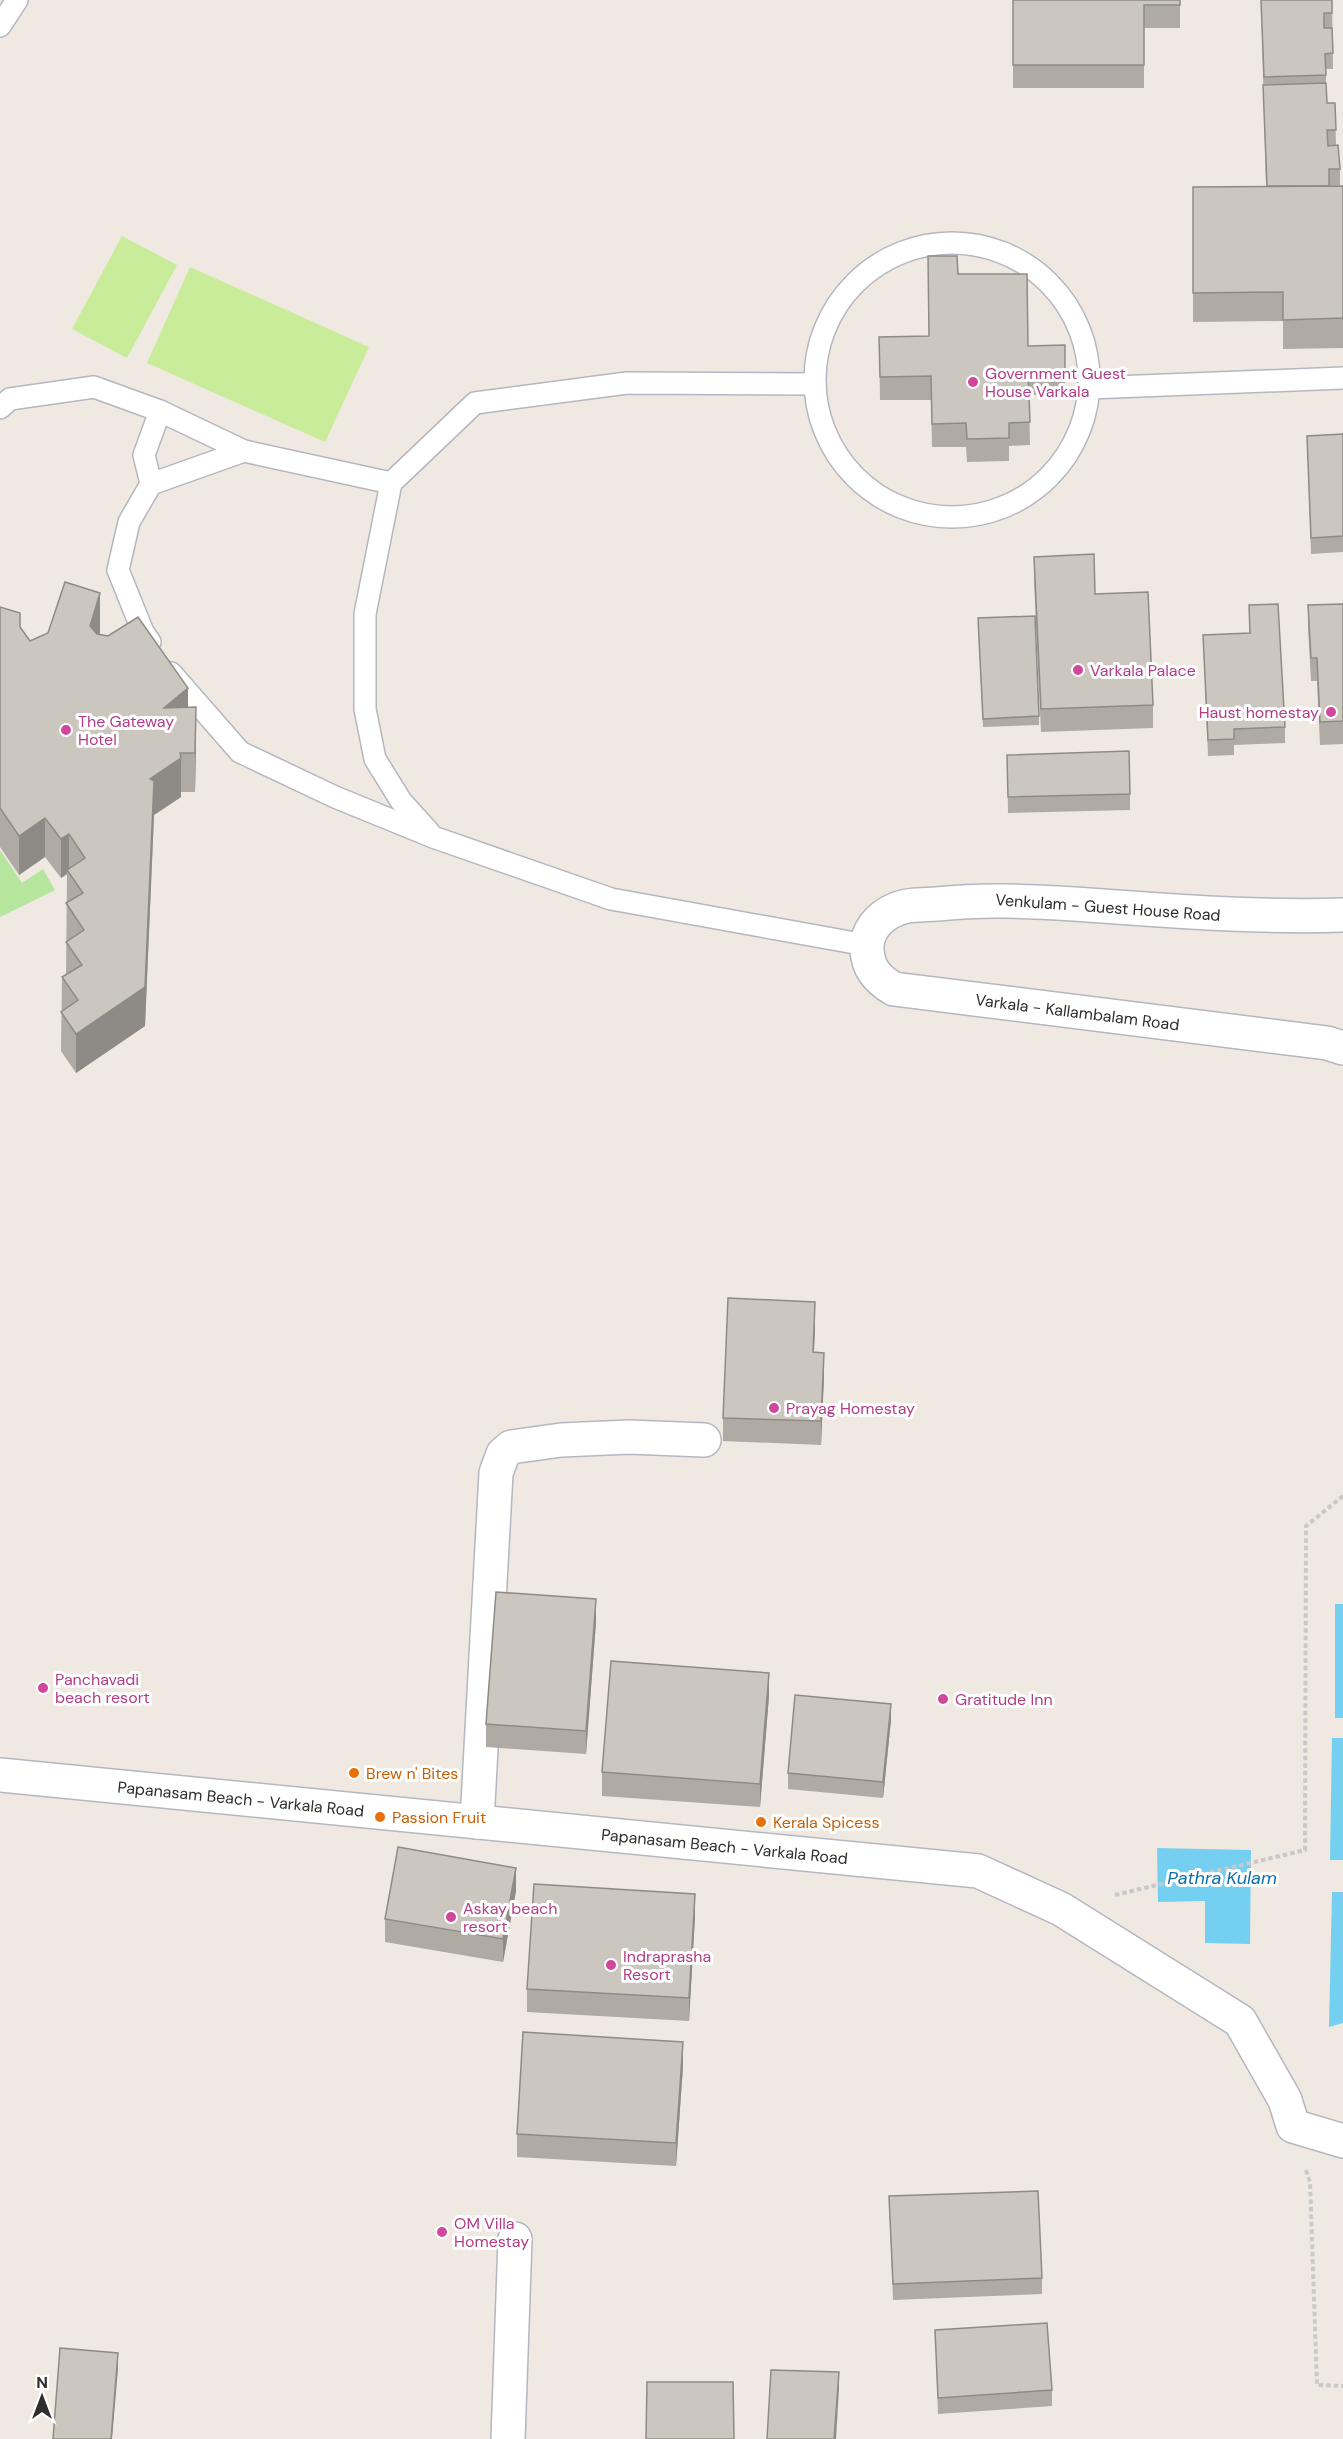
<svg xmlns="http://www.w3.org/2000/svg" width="1343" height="2439" font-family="'DM Sans',sans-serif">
	<rect width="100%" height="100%" fill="#efe9e1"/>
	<polygon fill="#b6e59e" points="0,850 22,883 43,869 55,890 0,917"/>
	<g fill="#c9ec9a">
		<polygon points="122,236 177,265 127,358 72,329"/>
		<polygon points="190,267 369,347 325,442 147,363"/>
	</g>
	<g fill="#75cff0">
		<rect x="1335" y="1604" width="8" height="114"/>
		<polygon points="1332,1738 1343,1738 1343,1860 1330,1860"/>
		<polygon points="1157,1848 1251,1850 1250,1944 1205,1943 1205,1901 1158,1902"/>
		<polygon points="1332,1892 1343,1892 1343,2023 1329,2027"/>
	</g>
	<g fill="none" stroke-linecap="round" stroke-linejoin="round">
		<g stroke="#b4b7c1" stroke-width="24">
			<g id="service">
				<polyline points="0,26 17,0"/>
				<circle cx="952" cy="380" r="137"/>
				<polyline points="1090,388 1343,378"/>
				<polyline points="0,408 10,399 94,387 160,411"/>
				<polyline points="244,451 391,483 475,403 627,383 815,384"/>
				<polyline points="391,483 365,614 365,709 375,759 401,801 429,832"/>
				<polyline points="150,642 143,632 118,570 129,522 151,484 244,451 160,411 144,455 151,484"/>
				<polyline points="171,673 240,752 335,797 433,837 611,899 866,945"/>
			</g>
		</g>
		<g stroke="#b4b7c1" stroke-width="36">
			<g id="minor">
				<polyline points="477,1822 496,1473 503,1454 511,1447 561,1440 629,1437 704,1440"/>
				<polyline points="508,2439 515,2239"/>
			</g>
		</g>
		<g stroke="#b4b7c1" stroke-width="36">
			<g id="tertiary">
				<path id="s1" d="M 0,1775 L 978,1871 L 1061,1909 L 1240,2021 L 1285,2100 L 1293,2126 L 1343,2141"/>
			</g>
		</g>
		<g stroke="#b4b7c1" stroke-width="36">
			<g id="secondary">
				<path id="s2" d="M 1343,915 C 1253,918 1164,910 1074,904 C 1026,901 985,899 937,904 C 925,905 908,904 897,909 C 879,916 866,931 867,950 C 868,969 878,980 894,989 L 1327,1043 L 1343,1048"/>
			</g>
		</g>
		<g stroke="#c9c9c9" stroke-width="4" stroke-dasharray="4.5 3" stroke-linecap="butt">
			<polyline points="1115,1895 1305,1850 1306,1526 1343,1496"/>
			<polyline points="1306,2170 1310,2182 1317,2385 1343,2386"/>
		</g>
		<use href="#service" stroke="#fff" stroke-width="21"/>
		<use href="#minor" stroke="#fff" stroke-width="33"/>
		<use href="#tertiary" stroke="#fff" stroke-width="33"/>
		<use href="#secondary" stroke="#fff" stroke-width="33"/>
	</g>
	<g fill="#afaba4">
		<polygon points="1013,0 1180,0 1180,28 1144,28 1144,88 1013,88"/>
		<polygon points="1261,0 1332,0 1333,69 1326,69 1326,84 1327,103 1335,103 1336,146 1328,146 1340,169 1340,185 1329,186 1343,186 1343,348 1283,349 1283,321 1193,322 1193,187 1266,186"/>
		<polygon points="958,274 1028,346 1065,345 1065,394 1029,395 1030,445 1009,446 1009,461 967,462 966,447 932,447 931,400 880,400 879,337 929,336"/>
		<polygon points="1343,434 1343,552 1311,554 1307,436"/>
		<polygon points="1034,557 1095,594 1153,705 1153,728 1041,732 1034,580"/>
		<polygon points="0,592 0,607 20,628 30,641 100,632 99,634 188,708 196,746 195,792 181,792 181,797 154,815 145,1026 76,1073 61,1051 62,977 66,975 67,874 61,878 45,857 19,875 0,847"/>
		<polygon points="1343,604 1343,744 1320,745 1317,681 1311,681 1308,628 1308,605"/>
		<polygon points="1249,605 1285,727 1285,743 1234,745 1234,755 1208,756 1203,635 1249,633"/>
		<polygon points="978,626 1039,716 1039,725 983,727"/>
		<polygon points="1007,755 1130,794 1130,810 1008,813"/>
		<polygon points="815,1325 814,1352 824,1376 821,1445 723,1441 723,1418"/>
		<polygon points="596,1622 586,1754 486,1747 486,1724"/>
		<polygon points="769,1696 760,1807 602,1796 602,1772"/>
		<polygon points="891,1720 883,1798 788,1789 788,1773"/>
		<polygon points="516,1891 503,1962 385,1942 385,1919"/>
		<polygon points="695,1917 689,2021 527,2012 527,1989"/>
		<polygon points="683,2066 676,2166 517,2157 517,2134"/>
		<polygon points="889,2196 1042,2278 1042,2294 893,2300"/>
		<polygon points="935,2330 1052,2390 1052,2406 938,2414"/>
	</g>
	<g fill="#8e8b86">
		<polygon points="100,593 100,632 90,665 90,626"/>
		<polygon points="188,688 188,727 164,708"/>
		<polygon points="196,707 196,746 195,792 195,753"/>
		<polygon points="181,758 181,797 154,815 145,1026 76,1073 76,1034 150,779"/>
		<polygon points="45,818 45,857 19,875 19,836"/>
		<polygon points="69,834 69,872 67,870 67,874 61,878 61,839"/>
		<polygon points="815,1302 815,1325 813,1375 813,1352"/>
		<polygon points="824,1353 824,1376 821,1445 821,1421"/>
		<polygon points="596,1599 596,1622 586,1754 586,1731"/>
		<polygon points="769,1673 769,1696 760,1807 760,1784"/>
		<polygon points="891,1704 891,1720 883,1798 883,1782"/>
		<polygon points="516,1868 516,1891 503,1962 503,1939"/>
		<polygon points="695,1894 695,1917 689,2021 689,1998"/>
		<polygon points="683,2042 683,2066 676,2166 676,2143"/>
		<polygon points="118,2353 118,2369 112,2439 111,2439"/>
		<polygon points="839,2372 839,2388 836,2439 834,2439"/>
	</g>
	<g fill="#cbc7bf" stroke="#8e8b86" stroke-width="1.5">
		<polygon points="1013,0 1180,0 1180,5 1144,5 1144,65 1013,65"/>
		<polygon points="1261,0 1332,0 1332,13 1324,13 1324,28 1332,28 1333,53 1325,54 1326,75 1264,77"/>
		<polygon points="1326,83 1327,103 1335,103 1336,130 1327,130 1328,146 1338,145 1340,169 1329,169 1329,186 1267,186 1263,85"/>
		<polygon points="1343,186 1343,318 1283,320 1283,292 1193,293 1193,187"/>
		<polygon points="928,256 957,256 958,274 1027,274 1028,346 1065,345 1065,371 1028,372 1030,422 1009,423 1009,438 967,439 966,423 932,424 931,376 880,377 879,337 929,336"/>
		<polygon points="1343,434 1343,536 1311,538 1307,436"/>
		<polygon points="1094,554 1095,594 1148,592 1153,705 1041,709 1034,557"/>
		<polygon points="65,582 100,593 90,626 97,634 108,636 138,617 188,688 164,708 196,707 195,753 180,753 181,758 150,779 154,781 145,987 76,1034 61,1012 78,1000 62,977 82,965 66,942 84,930 66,903 83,893 67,870 85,858 69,834 61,839 45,818 19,836 0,808 0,607 20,613 20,627 30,641 48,633"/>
		<polygon points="1278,604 1285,727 1234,729 1234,739 1208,740 1203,635 1250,633 1249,605"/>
		<polygon points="1343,604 1343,721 1320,722 1317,658 1311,658 1308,605"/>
		<polygon points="1035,616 1039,716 983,719 978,618"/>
		<polygon points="1129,751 1130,794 1008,797 1007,755"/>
		<polygon points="728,1298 815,1302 813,1352 824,1353 821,1421 723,1418"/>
		<polygon points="496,1592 596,1599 586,1731 486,1724"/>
		<polygon points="611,1661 769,1673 760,1784 602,1772"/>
		<polygon points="795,1695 891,1704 883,1782 788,1773"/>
		<polygon points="398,1847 516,1868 503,1939 385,1919"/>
		<polygon points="534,1884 695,1894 689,1998 527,1989"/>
		<polygon points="523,2032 683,2042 676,2143 517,2134"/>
		<polygon points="1038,2191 1042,2278 893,2284 889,2196"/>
		<polygon points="1047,2323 1052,2390 938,2398 935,2330"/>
		<polygon points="60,2348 118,2353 111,2439 53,2439"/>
		<polygon points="771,2370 839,2372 834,2439 767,2439"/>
		<polygon points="647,2382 733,2382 734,2439 646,2439"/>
	</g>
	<g fill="#d1479c" stroke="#fff" stroke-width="2">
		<circle cx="973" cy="382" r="6"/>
		<circle cx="1078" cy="670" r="6"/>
		<circle cx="1331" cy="712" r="6"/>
		<circle cx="66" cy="730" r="6"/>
		<circle cx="774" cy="1408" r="6"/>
		<circle cx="43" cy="1688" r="6"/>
		<circle cx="943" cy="1699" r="6"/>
		<circle cx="451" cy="1917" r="6"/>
		<circle cx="611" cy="1965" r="6"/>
		<circle cx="442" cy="2232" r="6"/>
	</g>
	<g fill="#e8710a" stroke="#fff" stroke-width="2">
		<circle cx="354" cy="1773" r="6"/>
		<circle cx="380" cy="1817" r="6"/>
		<circle cx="761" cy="1822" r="6"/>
	</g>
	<g text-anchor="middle" stroke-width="6" stroke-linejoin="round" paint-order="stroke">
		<g font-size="16" fill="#b23c85" stroke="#fff" text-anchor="start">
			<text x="985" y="379">Government Guest<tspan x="985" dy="18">House Varkala</tspan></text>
			<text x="1090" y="676">Varkala Palace</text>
			<text x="1319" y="718" text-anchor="end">Haust homestay</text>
			<text x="78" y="727">The Gateway<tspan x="78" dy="18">Hotel</tspan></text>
			<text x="786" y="1414">Prayag Homestay</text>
			<text x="55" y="1685">Panchavadi<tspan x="55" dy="18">beach resort</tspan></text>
			<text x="955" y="1705">Gratitude Inn</text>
			<text x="463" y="1914">Askay beach<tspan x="463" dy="18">resort</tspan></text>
			<text x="623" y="1962">Indraprasha<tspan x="623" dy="18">Resort</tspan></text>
			<text x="454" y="2229">OM Villa<tspan x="454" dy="18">Homestay</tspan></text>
		</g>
		<g font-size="16" fill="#2e2e2e" stroke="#fff">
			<text transform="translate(1108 907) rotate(4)" y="6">Venkulam - Guest House Road</text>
			<text dy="6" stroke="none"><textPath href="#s2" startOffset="736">Varkala - Kallambalam Road</textPath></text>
			<text dy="6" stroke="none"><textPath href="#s1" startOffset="242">Papanasam Beach - Varkala Road</textPath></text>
			<text dy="6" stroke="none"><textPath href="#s1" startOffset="728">Papanasam Beach - Varkala Road</textPath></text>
		</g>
		<g font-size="16" fill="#c56008" stroke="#fff" text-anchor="start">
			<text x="366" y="1779">Brew n' Bites</text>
			<text x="392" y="1823">Passion Fruit</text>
			<text x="773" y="1828">Kerala Spicess</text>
		</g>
		<g font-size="18" font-style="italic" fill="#0d6fa3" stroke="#fff">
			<text x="1222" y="1884">Pathra Kulam</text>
		</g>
	</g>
	<g transform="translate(42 2397)" stroke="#ffffff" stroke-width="4.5" paint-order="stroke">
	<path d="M0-4.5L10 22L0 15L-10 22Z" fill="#2e2e2e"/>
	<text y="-9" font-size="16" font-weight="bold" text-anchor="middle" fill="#2e2e2e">N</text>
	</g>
</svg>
